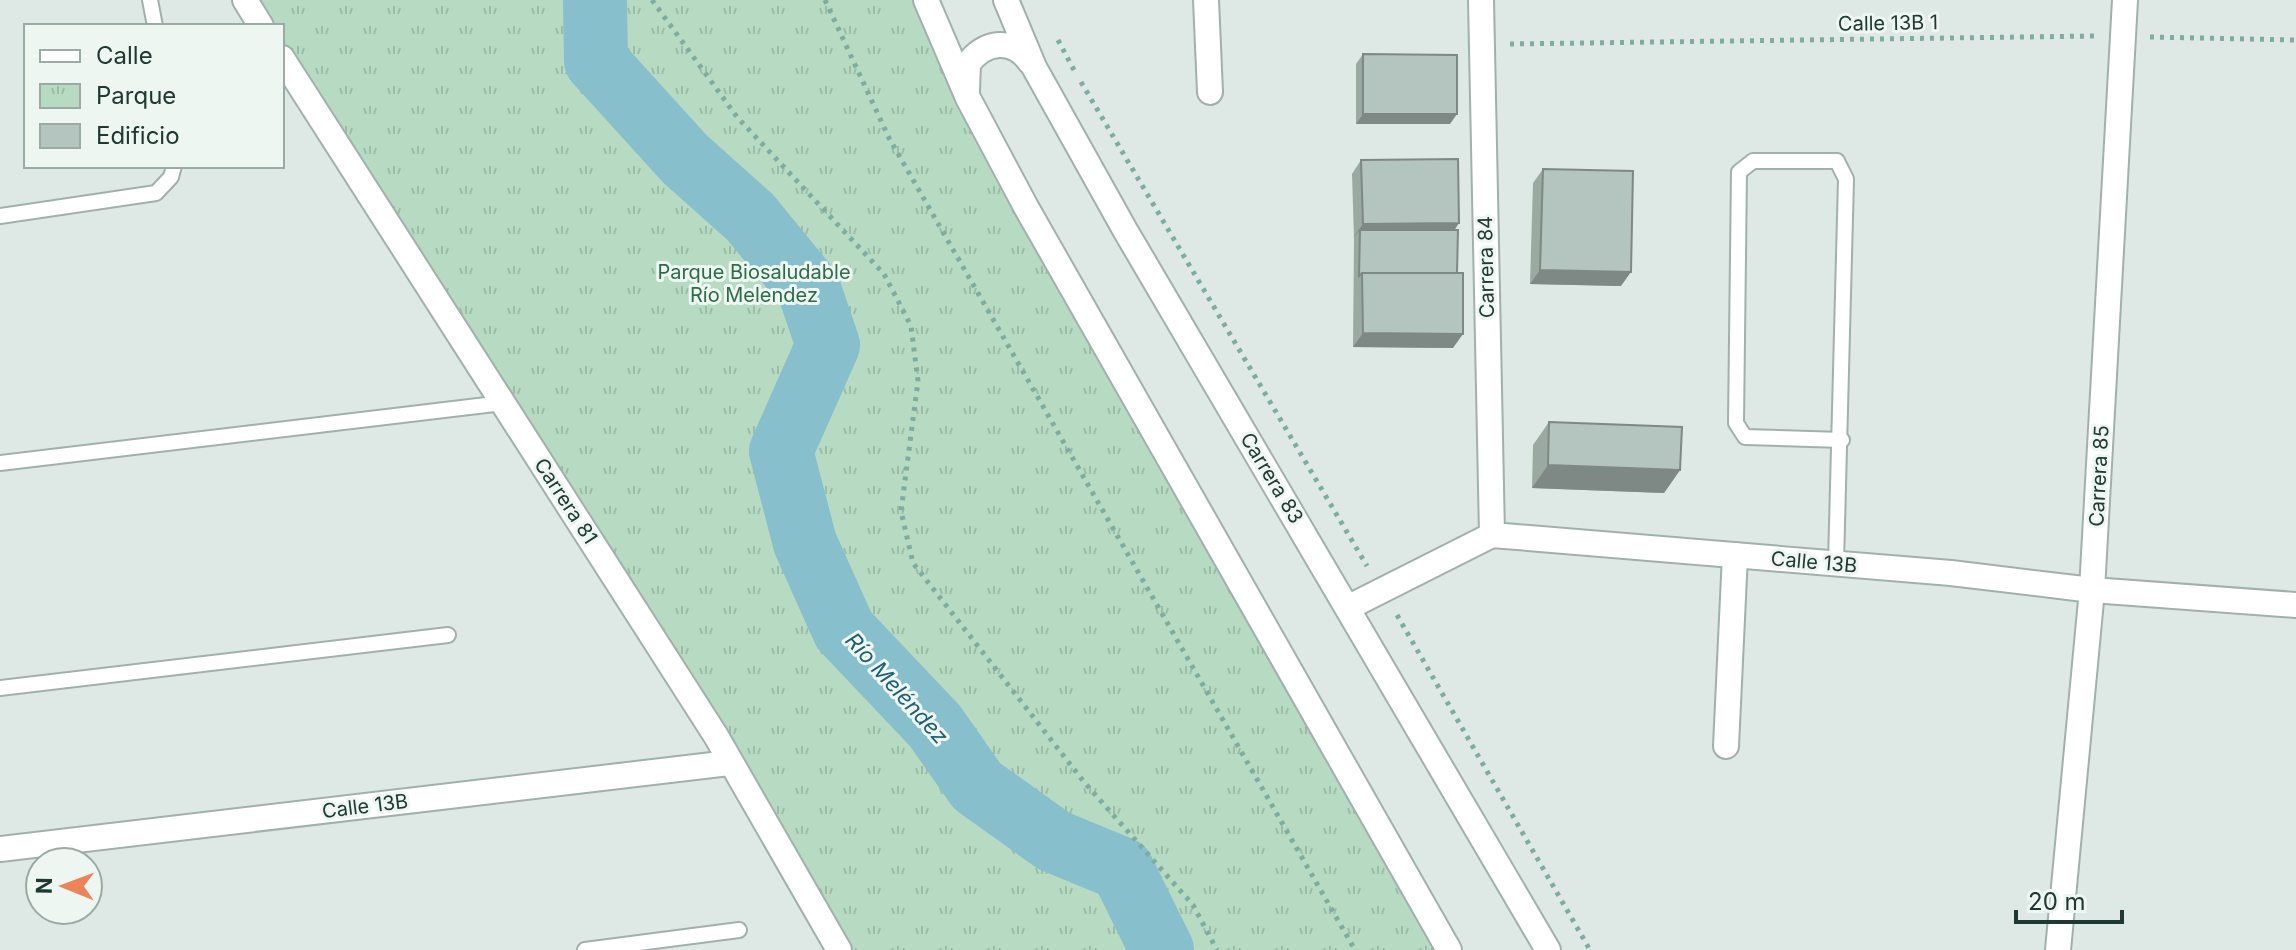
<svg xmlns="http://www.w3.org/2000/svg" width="2296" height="950" font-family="Inter,sans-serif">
	<defs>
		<pattern id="park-tufts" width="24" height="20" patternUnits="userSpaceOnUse" patternTransform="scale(2)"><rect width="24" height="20" fill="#b7dac2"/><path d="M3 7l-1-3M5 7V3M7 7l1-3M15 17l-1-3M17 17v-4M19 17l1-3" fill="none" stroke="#9dbca7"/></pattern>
	</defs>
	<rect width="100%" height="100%" fill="#dee9e5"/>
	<polygon fill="url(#park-tufts)" points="245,0 926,0 939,34 1449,950 839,950 282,58 282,26 261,26"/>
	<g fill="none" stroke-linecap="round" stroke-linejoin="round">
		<polyline stroke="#87bfcd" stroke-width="64" points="595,0 596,61 685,159 750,217 809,289 828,345 781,451 805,543 844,630 935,726 977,786 1054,841 1122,869 1162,950"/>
		<g stroke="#a1b0ac" stroke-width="18">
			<g id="service">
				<polyline points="150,0 155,26"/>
				<polyline points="0,216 156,193 171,177 174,166"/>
				<polyline points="0,463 503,403"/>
				<polyline points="1836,563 1846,179 1837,161 1753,161 1739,172 1736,423 1745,437 1842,440"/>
				<polyline points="0,688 448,635"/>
				<polyline points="585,950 739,930"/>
			</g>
		</g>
		<g stroke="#a1b0ac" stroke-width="28">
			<g id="minor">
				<polyline points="245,0 261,26"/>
				<polyline points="1206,0 1210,92"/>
				<polyline points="1481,0 1492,535"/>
				<polyline points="282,58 716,736 839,950"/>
				<polyline points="1349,607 1492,535 1951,573 2092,590 2296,605"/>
				<polyline points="1726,746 1735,555"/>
				<polyline points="0,849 729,763"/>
				<polyline points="2058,950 2092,590 2125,0"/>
			</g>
		</g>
		<g stroke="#a1b0ac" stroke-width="28">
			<g id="tertiary">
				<polyline points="926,0 968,98 1026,207 1449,950"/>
				<polyline points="1006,0 1034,67 1125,230 1548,950"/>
				<path d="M 967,91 L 968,64 C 984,41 1013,37 1030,62"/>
			</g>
		</g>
		<g stroke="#7faca0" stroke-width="5" stroke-dasharray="4 6" stroke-linecap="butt">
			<polyline points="652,0 737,117 884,274 911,326 918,381 901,511 913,563 1084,782 1193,905 1217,950"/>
			<polyline points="825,0 889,138 1355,950"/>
			<polyline points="2150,37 2296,40"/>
			<polyline points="1058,40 1074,70"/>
			<polyline points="1510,44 2096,36"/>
			<polyline points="1081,82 1367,566"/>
			<polyline points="1397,615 1590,950"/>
		</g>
		<use href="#service" stroke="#fff" stroke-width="14"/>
		<use href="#minor" stroke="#fff" stroke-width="24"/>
		<use href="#tertiary" stroke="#fff" stroke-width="24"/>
	</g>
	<g fill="#9ba9a3">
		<polygon points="1363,54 1450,124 1356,124 1356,64"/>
		<polygon points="1361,160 1454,230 1453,348 1353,347 1354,238 1352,174"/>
		<polygon points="1543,169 1621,286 1530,284 1533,183"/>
		<polygon points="1549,422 1680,470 1664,493 1532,488 1533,445"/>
	</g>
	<g fill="#7e8985">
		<polygon points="1363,114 1457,114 1450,124 1356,124"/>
		<polygon points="1459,223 1450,237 1360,230 1353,238 1363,224"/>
		<polygon points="1540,270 1631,272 1621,286 1530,284"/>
		<polygon points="1363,333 1463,334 1453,348 1353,347"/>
		<polygon points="1548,465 1680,470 1664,493 1532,488"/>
	</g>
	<g fill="#b4c4be" stroke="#7e8985" stroke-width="2">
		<polygon points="1363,54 1457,55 1457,114 1363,114"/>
		<polygon points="1458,159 1459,223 1363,224 1361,160"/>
		<polygon points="1543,169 1633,171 1631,272 1540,270"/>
		<polygon points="1360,230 1458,230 1457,273 1362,273 1359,276"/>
		<polygon points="1362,273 1463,273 1463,334 1363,333"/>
		<polygon points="1549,422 1682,427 1680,470 1548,465"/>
	</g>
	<g text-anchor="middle" stroke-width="6" stroke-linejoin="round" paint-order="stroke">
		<g font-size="20" fill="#203833" stroke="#eef6f2">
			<text transform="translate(1888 23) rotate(-1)" y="7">Calle 13B 1</text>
			<text transform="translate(1486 267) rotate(-91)" y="7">Carrera 84</text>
			<text transform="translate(2099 476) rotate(-87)" y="7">Carrera 85</text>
			<text transform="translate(1272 478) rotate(59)" y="7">Carrera 83</text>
			<text transform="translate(566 501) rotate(57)" y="7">Carrera 81</text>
			<text transform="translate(1814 562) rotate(5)" y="7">Calle 13B</text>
			<text transform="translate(365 806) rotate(-7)" y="7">Calle 13B</text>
		</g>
		<g font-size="20" fill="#2c6d48" stroke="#eef6f2">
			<text x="754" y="279">Parque Biosaludable<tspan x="754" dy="23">Río Melendez</tspan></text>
		</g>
		<g font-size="22" font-style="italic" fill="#1d5f71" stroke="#eef6f2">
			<text transform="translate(897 688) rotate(48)" y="8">Río Meléndez</text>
		</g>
	</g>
	<rect x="24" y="24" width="260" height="144" fill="#eef6f2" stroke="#9caaa6" stroke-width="2"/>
	<rect x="40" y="50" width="40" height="12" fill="#ffffff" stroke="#9caaa6" stroke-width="2"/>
	<text x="96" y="64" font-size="24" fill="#203833">Calle</text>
	<rect x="40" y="84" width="40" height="24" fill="url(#park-tufts)" stroke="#9caaa6" stroke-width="2"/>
	<text x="96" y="104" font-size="24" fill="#203833">Parque</text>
	<rect x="40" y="124" width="40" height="24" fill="#b4c4be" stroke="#9caaa6" stroke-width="2"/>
	<text x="96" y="144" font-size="24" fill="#203833">Edificio</text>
	<g transform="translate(64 886) rotate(271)"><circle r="38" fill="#eef6f2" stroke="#9caaa6" stroke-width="2"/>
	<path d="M0-6L14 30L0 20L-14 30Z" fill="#ec8459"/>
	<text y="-12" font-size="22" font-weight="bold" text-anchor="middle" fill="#203833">N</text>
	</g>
	<path d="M2016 910v12h106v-12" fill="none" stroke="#203833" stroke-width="4"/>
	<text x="2028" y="910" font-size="24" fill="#203833" stroke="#eef6f2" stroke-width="6" paint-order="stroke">20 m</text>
</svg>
